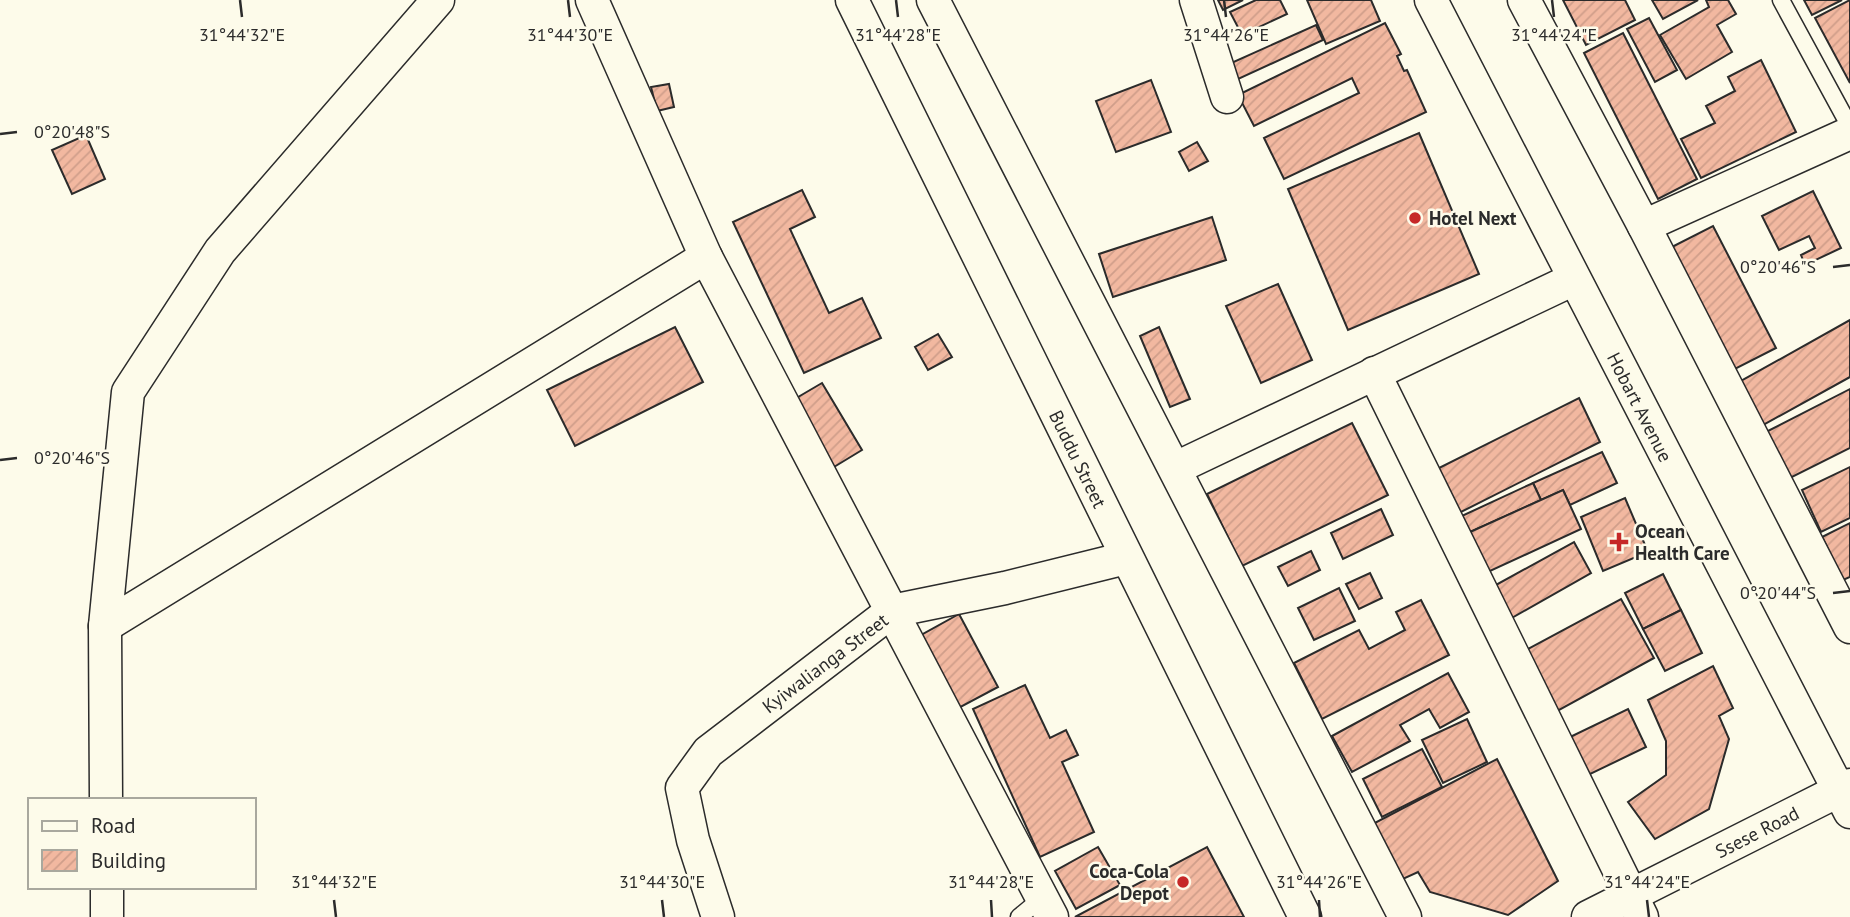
<svg xmlns="http://www.w3.org/2000/svg" width="1850" height="917" font-family="'PT Sans',sans-serif">
	<defs>
		<pattern id="building-hatch" width="6" height="6" patternUnits="userSpaceOnUse" patternTransform="scale(1.75)"><rect width="6" height="6" fill="#f2b8a0"/><path d="M-1 1l2-2M0 6l6-6M5 7l2-2" fill="none" stroke="#d09e8a"/></pattern>
	</defs>
	<rect width="100%" height="100%" fill="#fdfbea"/>
	<g fill="url(#building-hatch)" stroke="#2b2b2b" stroke-width="2">
		<polygon points="1218,0 1243,0 1223,10"/>
		<polygon points="1256,0 1280,0 1287,14 1242,35 1230,12"/>
		<polygon points="1307,0 1371,0 1380,21 1326,44"/>
		<polygon points="1563,0 1625,0 1635,20 1586,45"/>
		<polygon points="1652,0 1698,0 1663,19"/>
		<polygon points="1728,0 1736,14 1717,25 1732,52 1686,79 1660,35 1709,7 1706,0"/>
		<polygon points="1804,0 1842,0 1812,15"/>
		<polygon points="1850,0 1850,83 1815,18"/>
		<polygon points="1649,18 1677,70 1655,82 1627,29"/>
		<polygon points="1385,23 1401,54 1397,56 1404,71 1407,70 1426,112 1284,179 1264,138 1359,93 1352,78 1254,126 1238,95"/>
		<polygon points="1316,25 1323,40 1236,80 1229,64"/>
		<polygon points="1623,33 1697,179 1658,199 1584,53"/>
		<polygon points="1761,60 1796,132 1701,178 1681,139 1715,123 1706,106 1735,91 1728,77"/>
		<polygon points="1151,80 1171,132 1116,152 1096,101"/>
		<polygon points="669,84 674,107 657,111 651,87"/>
		<polygon points="1419,133 1479,274 1348,330 1288,189"/>
		<polygon points="86,135 105,179 72,194 52,150"/>
		<polygon points="1197,142 1208,161 1189,171 1179,152"/>
		<polygon points="802,190 815,217 790,229 829,313 862,298 881,338 804,373 733,222"/>
		<polygon points="1813,191 1841,248 1805,265 1801,255 1815,248 1809,236 1779,250 1762,216"/>
		<polygon points="1212,217 1226,260 1113,297 1099,254"/>
		<polygon points="1713,226 1776,348 1725,374 1662,252"/>
		<polygon points="1278,284 1312,360 1261,383 1226,306"/>
		<polygon points="1850,320 1850,377 1756,429 1732,386"/>
		<polygon points="675,327 703,382 575,446 547,390"/>
		<polygon points="1159,327 1190,399 1170,407 1140,336"/>
		<polygon points="938,334 952,357 928,370 915,347"/>
		<polygon points="822,383 862,450 834,467 793,400"/>
		<polygon points="1850,389 1850,448 1788,479 1764,433"/>
		<polygon points="1579,398 1600,442 1451,517 1429,473"/>
		<polygon points="1352,423 1388,495 1242,566 1207,494"/>
		<polygon points="1602,452 1617,483 1570,505 1563,490 1541,500 1533,483"/>
		<polygon points="1850,467 1850,518 1821,532 1802,490"/>
		<polygon points="1533,483 1541,500 1459,537 1451,521"/>
		<polygon points="1563,490 1581,529 1477,577 1459,537"/>
		<polygon points="1625,498 1648,552 1603,571 1581,517"/>
		<polygon points="1381,509 1393,535 1343,559 1331,533"/>
		<polygon points="1850,523 1850,577 1843,580 1822,537"/>
		<polygon points="1574,542 1591,573 1503,623 1485,591"/>
		<polygon points="1311,551 1320,570 1288,586 1278,567"/>
		<polygon points="1370,573 1382,598 1359,609 1346,584"/>
		<polygon points="1663,574 1681,610 1643,629 1625,593"/>
		<polygon points="1339,588 1355,621 1314,640 1298,608"/>
		<polygon points="1621,599 1654,658 1550,715 1517,655"/>
		<polygon points="1421,600 1449,655 1322,719 1294,663 1359,630 1369,649 1405,630 1396,612"/>
		<polygon points="1681,610 1702,653 1665,671 1643,629"/>
		<polygon points="959,614 998,687 953,711 914,639"/>
		<polygon points="1713,666 1733,708 1719,716 1729,739 1709,809 1655,839 1628,802 1666,775 1666,741 1648,700"/>
		<polygon points="1448,673 1469,712 1440,728 1429,709 1400,725 1410,741 1352,772 1332,736"/>
		<polygon points="1025,685 1050,738 1066,730 1078,755 1062,762 1094,832 1040,857 973,709"/>
		<polygon points="1628,709 1646,747 1586,776 1568,738"/>
		<polygon points="1467,719 1487,762 1443,783 1422,740"/>
		<polygon points="1422,749 1442,787 1382,817 1363,779"/>
		<polygon points="1497,759 1558,881 1508,915 1430,892 1418,872 1394,883 1369,826"/>
		<polygon points="1098,847 1120,885 1076,909 1055,871"/>
		<polygon points="1207,847 1244,917 1075,917"/>
	</g>
	<g fill="none" stroke-linecap="round" stroke-linejoin="round">
		<g stroke="#2b2b2b" stroke-width="19">
			<g id="service">
				<polyline points="1781,0 1850,127"/>
				<polyline points="1019,917 1042,898"/>
			</g>
		</g>
		<g stroke="#2b2b2b" stroke-width="35">
			<g id="minor">
				<polyline points="592,0 706,257 1052,917"/>
				<polyline points="852,0 1305,917"/>
				<polyline points="933,0 1405,917"/>
				<polyline points="1196,0 1227,97"/>
				<polyline points="1431,0 1850,812"/>
				<polyline points="1524,0 1644,226 1850,627"/>
				<polyline points="1644,226 1850,133"/>
				<polyline points="1374,373 1642,917"/>
				<polyline points="1176,468 1574,279"/>
				<polyline points="105,626 706,257"/>
				<polyline points="106,800 105,626 128,392 220,251 438,0"/>
				<polyline points="107,887 107,917"/>
				<polyline points="718,917 693,840 682,788 708,752 892,611 1005,588 1126,558"/>
				<polyline points="1588,917 1850,785"/>
			</g>
		</g>
		<use href="#service" stroke="#fdfbea" stroke-width="16"/>
		<use href="#minor" stroke="#fdfbea" stroke-width="32"/>
	</g>
	<path fill="none" stroke="#2b2b2b" stroke-width="2.5" d="M 240,0 L 242,17M 568,0 L 570,17M 896,0 L 898,17M 1224,0 L 1226,17M 1552,0 L 1554,17M 0,134 L 17,132M 1833,267 L 1850,265M 0,460 L 17,458M 1833,593 L 1850,591M 334,900 L 336,917M 662,900 L 664,917M 991,900 L 992,917M 1319,900 L 1320,917M 1647,900 L 1649,917"/>
	<g fill="#c62828" stroke="#fdfbea" stroke-width="2.5">
		<circle cx="1415" cy="218" r="7"/>
		<path d="M1615.5 531.5h7v7h7v7h-7v7h-7v-7h-7v-7h7z"/>
		<circle cx="1183" cy="882" r="7"/>
	</g>
	<g text-anchor="middle" stroke-width="5" stroke-linejoin="round" paint-order="stroke">
		<g font-size="19" font-weight="bold" fill="#2b2b2b" stroke="#fdfbea" text-anchor="start">
			<text x="1429" y="225">Hotel Next</text>
			<text x="1635" y="538">Ocean<tspan x="1635" dy="22">Health Care</tspan></text>
			<text x="1169" y="878" text-anchor="end">Coca-Cola<tspan x="1169" dy="22">Depot</tspan></text>
		</g>
		<g font-size="19" fill="#2b2b2b" stroke="#fdfbea">
			<text transform="translate(1640 407) rotate(63)" y="7">Hobart Avenue</text>
			<text transform="translate(1078 459) rotate(64)" y="7">Buddu Street</text>
			<text transform="translate(825 663) rotate(-37)" y="7">Kyiwalianga Street</text>
			<text transform="translate(1757 832) rotate(-27)" y="7">Ssese Road</text>
		</g>
	</g>
	<g font-size="18" text-anchor="middle" fill="#2b2b2b" stroke="#fdfbea" stroke-width="5" stroke-linejoin="round" paint-order="stroke">
		<text x="242" y="41">31°44'32"E</text>
		<text x="570" y="41">31°44'30"E</text>
		<text x="898" y="41">31°44'28"E</text>
		<text x="1226" y="41">31°44'26"E</text>
		<text x="1554" y="41">31°44'24"E</text>
		<text x="72" y="138">0°20'48"S</text>
		<text x="1778" y="273">0°20'46"S</text>
		<text x="72" y="464">0°20'46"S</text>
		<text x="1778" y="599">0°20'44"S</text>
		<text x="334" y="888">31°44'32"E</text>
		<text x="662" y="888">31°44'30"E</text>
		<text x="991" y="888">31°44'28"E</text>
		<text x="1319" y="888">31°44'26"E</text>
		<text x="1647" y="888">31°44'24"E</text>
	</g>
	<rect x="28" y="798" width="228" height="91" fill="#fdfbea" stroke="#a9a89e" stroke-width="2"/>
	<rect x="42" y="821" width="35" height="10" fill="#fdfbea" stroke="#a9a89e" stroke-width="2"/>
	<text x="91" y="833" font-size="21" fill="#2b2b2b">Road</text>
	<rect x="42" y="850" width="35" height="21" fill="url(#building-hatch)" stroke="#a9a89e" stroke-width="2"/>
	<text x="91" y="868" font-size="21" fill="#2b2b2b">Building</text>
</svg>
